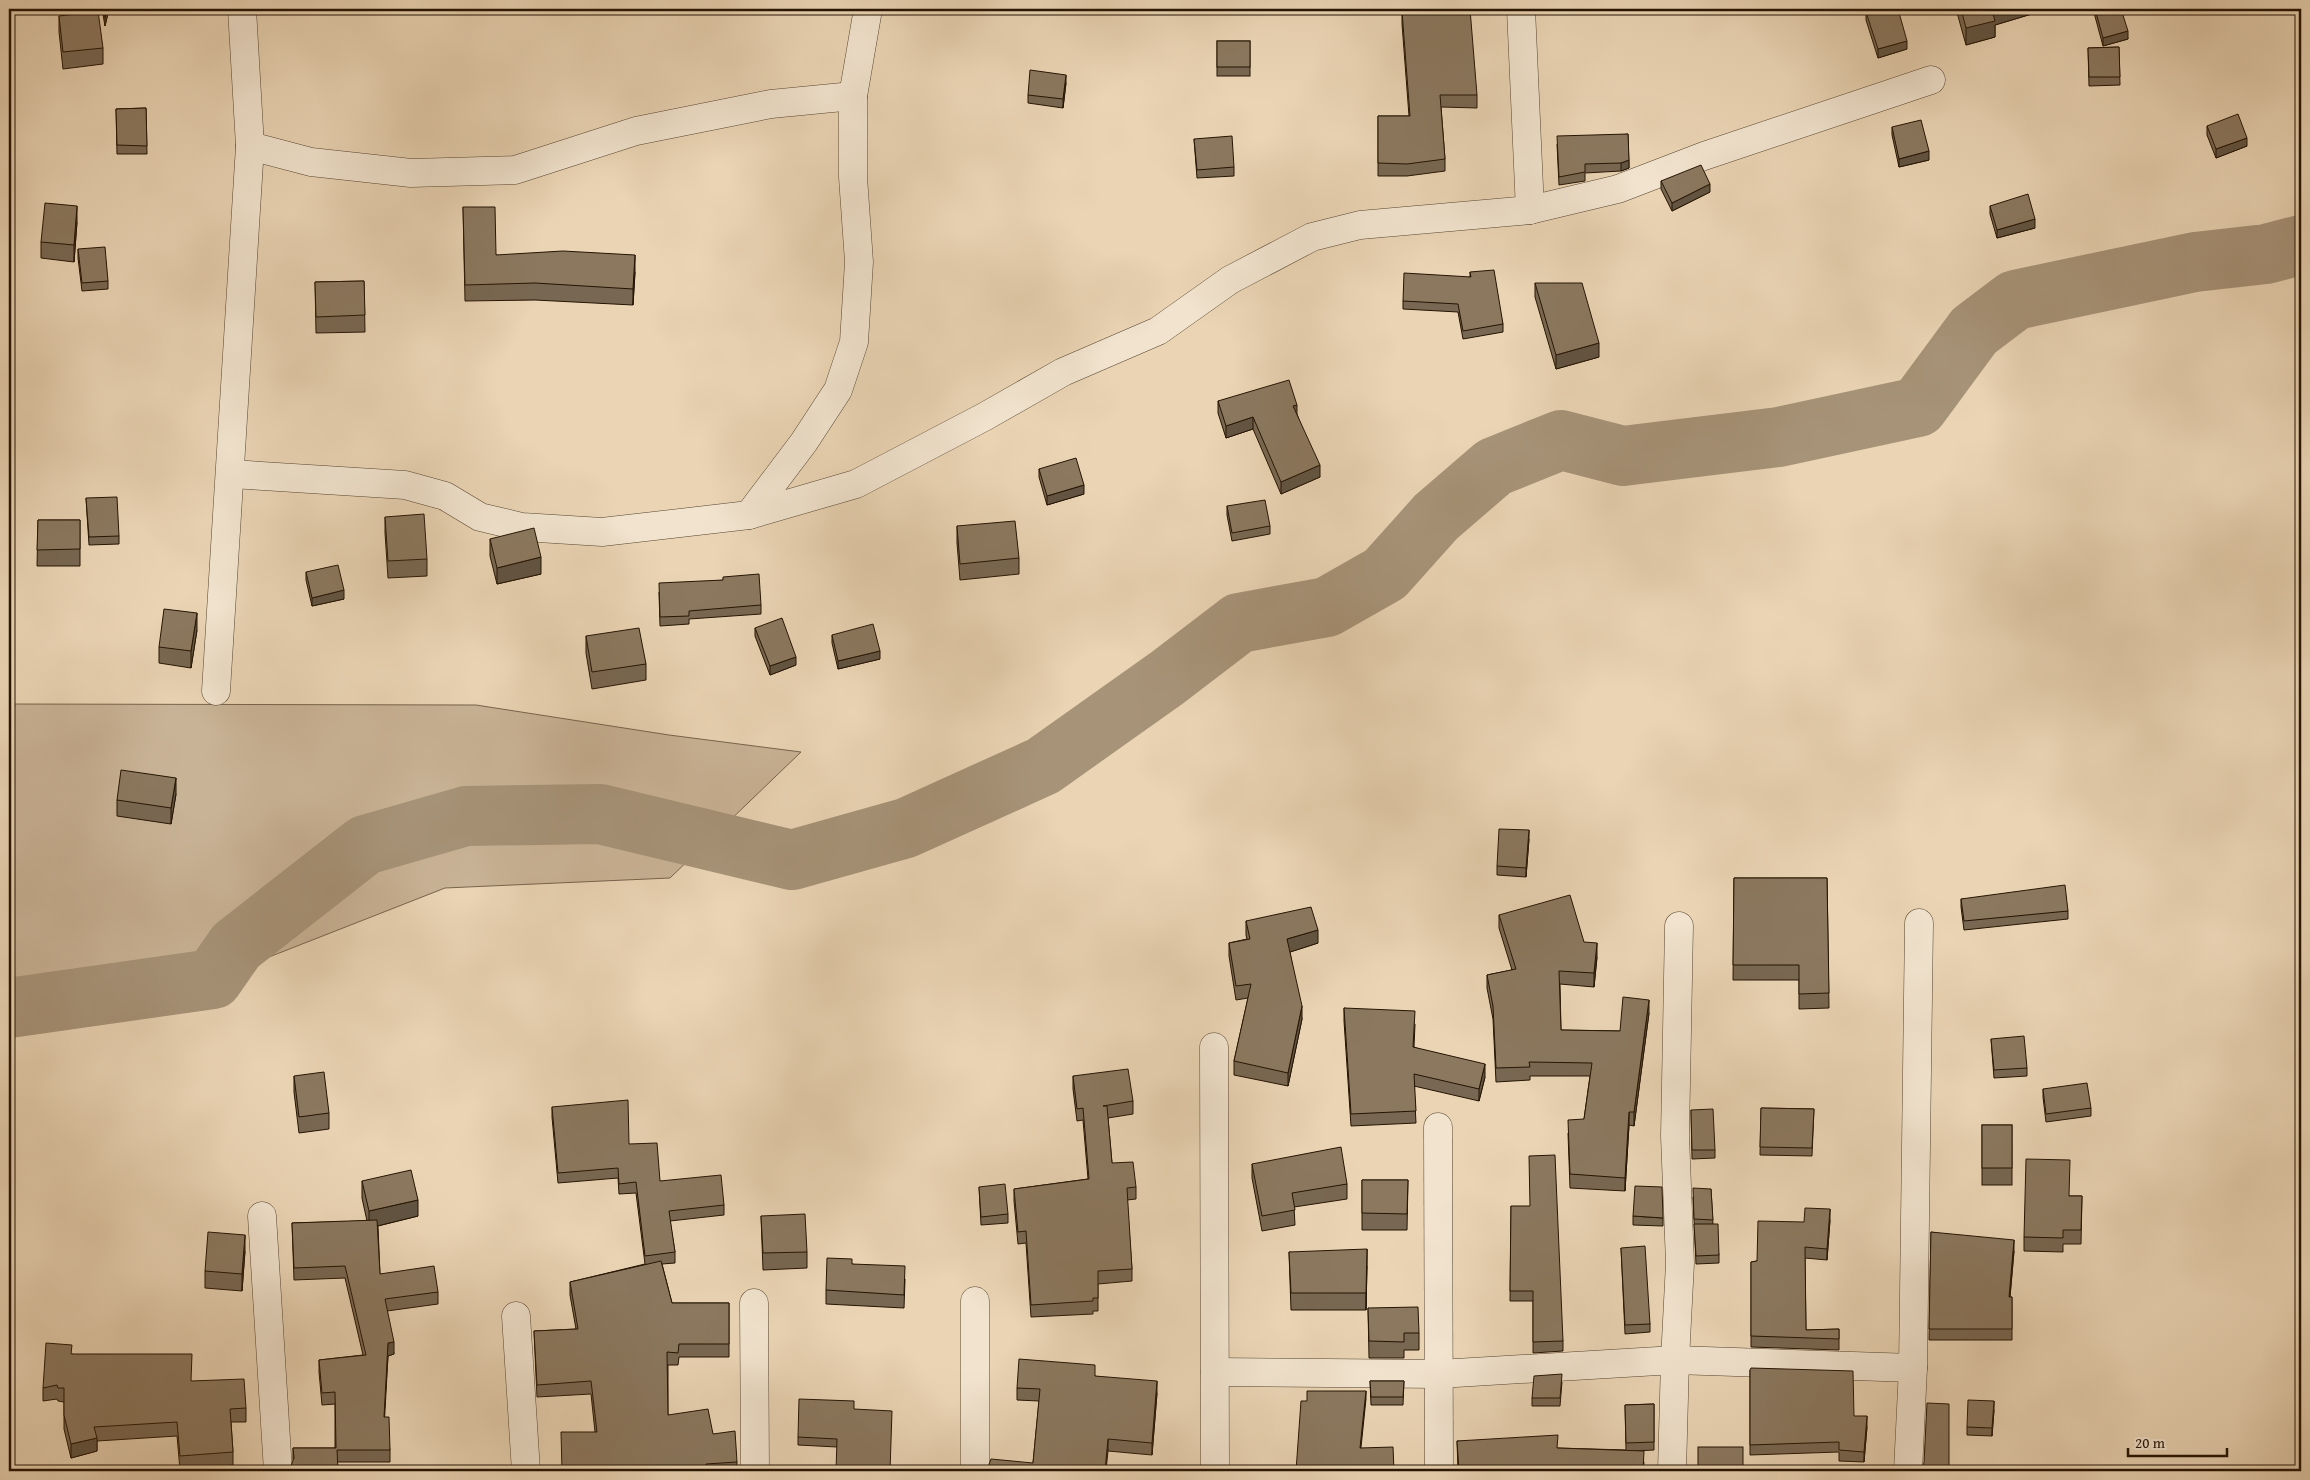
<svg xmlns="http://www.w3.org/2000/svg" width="2310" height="1480" font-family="'Gentium Book Plus',serif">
	<rect width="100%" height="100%" fill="#ead4b4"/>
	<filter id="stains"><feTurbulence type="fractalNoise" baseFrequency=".004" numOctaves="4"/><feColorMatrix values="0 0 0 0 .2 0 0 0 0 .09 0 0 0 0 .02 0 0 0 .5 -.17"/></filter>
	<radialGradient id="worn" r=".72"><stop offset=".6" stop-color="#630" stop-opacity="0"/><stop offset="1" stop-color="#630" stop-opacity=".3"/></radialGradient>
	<polygon fill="#c9b396" stroke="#77644c" points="9,704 476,705 669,735 801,752 670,878 445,888 213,979 9,1008"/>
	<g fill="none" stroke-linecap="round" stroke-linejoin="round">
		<polyline stroke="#a79378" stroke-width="60" points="9,1008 213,979 236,946 365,845 466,816 600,814 792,860 906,828 1043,766 1167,678 1239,623 1327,607 1385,574 1436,517 1494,467 1561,440 1623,456 1779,437 1918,407 1974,331 2015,300 2195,262 2266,254 2301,245"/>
		<g stroke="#56442f" stroke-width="29">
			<g id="minor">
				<polyline points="1521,9 1530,210"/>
				<polyline points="250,146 311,162 411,173 515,170 636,131 771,104 853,96"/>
				<polyline points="231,474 405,485 445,496 480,517 522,527 602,532 749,515 856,484 984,417 1063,372 1158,331 1230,280 1312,237 1360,225 1530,210 1618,189 1704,156 1931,80"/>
				<polyline points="749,515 804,442 838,390 854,342 859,262 853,177 853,96 868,9"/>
				<polyline points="216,691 250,146 242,9"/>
				<polyline points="1214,1047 1215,1471"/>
				<polyline points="1438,1127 1439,1471"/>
				<polyline points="262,1216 278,1471"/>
				<polyline points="975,1301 975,1471"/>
				<polyline points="754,1303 755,1471"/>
				<polyline points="516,1316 526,1471"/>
				<polyline points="1215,1372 1439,1374 1675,1360 1913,1368"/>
				<polyline points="1672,1471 1675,1360 1680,1263 1675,1136 1679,926"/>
				<polyline points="1908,1471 1913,1368 1919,923"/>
			</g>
		</g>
		<use href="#minor" stroke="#f1e3ce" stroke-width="28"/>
	</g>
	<g fill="#786752" stroke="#251403">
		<polygon points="102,9 109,9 105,26"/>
		<polygon points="1956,9 2035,9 2035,13 1995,25 1995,37 1966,45"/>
		<polygon points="2093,9 2121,9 2128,39 2103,46"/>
		<polygon points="1402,11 1477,95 1477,108 1441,107 1445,159 1445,171 1407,176 1378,176 1378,116 1409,116 1402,24"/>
		<polygon points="1866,12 1907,49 1878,58 1866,20"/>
		<polygon points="59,16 103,48 103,64 63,69 59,32"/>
		<rect x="1217" y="41" width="33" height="35"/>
		<polygon points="2119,47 2120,85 2089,86 2088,48"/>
		<polygon points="1066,83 1063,108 1028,103 1028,95"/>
		<polygon points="146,108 147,154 117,154 116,109"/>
		<polygon points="2207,126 2247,146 2216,158 2207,135"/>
		<polygon points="1892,127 1929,160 1899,167 1892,135"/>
		<polygon points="1628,134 1629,168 1621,171 1585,173 1585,181 1559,185 1557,144"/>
		<polygon points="1194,139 1234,167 1234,176 1197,178"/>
		<polygon points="1661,181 1710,192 1672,211 1661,189"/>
		<polygon points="1990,206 2035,228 1997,238 1990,214"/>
		<polygon points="463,207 496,255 635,272 633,305 535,300 465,301"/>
		<polygon points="77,222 74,262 41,258 41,242"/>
		<polygon points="78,249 108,281 108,289 82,291 78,258"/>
		<polygon points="1470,272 1503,324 1503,332 1463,339 1458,312 1403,309 1403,301 1470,277"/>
		<polygon points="364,281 365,332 316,333 315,282"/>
		<polygon points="1535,283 1599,357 1556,369 1535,297"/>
		<polygon points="1218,401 1297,414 1320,477 1281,494 1253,429 1226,438 1218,413"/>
		<polygon points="1039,469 1084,494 1047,505 1039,477"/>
		<polygon points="86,498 119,536 119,544 89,545"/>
		<polygon points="1227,506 1270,526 1270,534 1232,541 1227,515"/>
		<polygon points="385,517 427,559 427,576 388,578 385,533"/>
		<polygon points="38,520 80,520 80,566 37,566"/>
		<polygon points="957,526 1019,558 1019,574 960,580 957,543"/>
		<polygon points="490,539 541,574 497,584 490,556"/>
		<polygon points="306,572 344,599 312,606 306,580"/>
		<polygon points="723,580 761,605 761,614 689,619 689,624 660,626 659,592"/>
		<polygon points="755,628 796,665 770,675 755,636"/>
		<polygon points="197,630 191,668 159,663 159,647"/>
		<polygon points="832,635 880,659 838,669 832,643"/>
		<polygon points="586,636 646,664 646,680 592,689 586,653"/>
		<polygon points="176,794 171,824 117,816 117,800"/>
		<polygon points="1529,839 1526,877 1497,875 1497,866"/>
		<polygon points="1734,878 1827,878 1829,1008 1799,1009 1799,980 1733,980"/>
		<polygon points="1961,899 2068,911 2068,919 1964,930 1961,907"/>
		<polygon points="1499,915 1584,942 1597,957 1594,987 1560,984 1561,1030 1620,1031 1649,1013 1634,1126 1629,1125 1625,1191 1570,1188 1568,1133 1584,1119 1590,1076 1530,1076 1530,1080 1496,1082 1493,1019 1487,988 1487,975 1512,970 1499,928"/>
		<polygon points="1246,921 1318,943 1290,952 1302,1019 1288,1086 1234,1075 1234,1061 1248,998 1236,1000 1229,956 1229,943 1247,939 1246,935"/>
		<polygon points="1344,1008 1415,1024 1414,1047 1485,1077 1479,1101 1414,1086 1416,1123 1351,1126 1344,1021"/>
		<polygon points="1991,1039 2027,1068 2027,1076 1994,1078"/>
		<polygon points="294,1076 329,1113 329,1129 299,1133 294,1092"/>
		<polygon points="1073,1076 1133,1101 1133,1114 1108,1118 1112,1163 1136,1187 1136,1199 1127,1200 1132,1269 1132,1281 1098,1284 1098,1311 1093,1311 1093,1314 1031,1317 1026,1243 1018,1244 1014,1201 1014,1189 1088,1179 1083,1120 1077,1121 1073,1089"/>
		<polygon points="2043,1089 2091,1108 2091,1116 2046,1122 2043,1097"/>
		<polygon points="552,1107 629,1144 660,1181 724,1205 724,1215 670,1221 675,1252 675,1263 662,1264 672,1303 729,1303 729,1357 679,1357 678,1365 668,1365 668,1415 713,1434 737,1462 737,1471 561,1471 595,1432 591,1394 537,1397 534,1331 576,1329 570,1295 570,1282 645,1264 636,1193 619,1194 618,1178 558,1183 552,1117"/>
		<polygon points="1761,1108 1814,1109 1812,1156 1760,1155"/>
		<polygon points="1691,1110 1715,1150 1715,1158 1692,1159"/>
		<rect x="1982" y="1125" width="30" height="60"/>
		<polygon points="1252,1164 1347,1184 1347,1199 1294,1207 1295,1225 1262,1231 1252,1178"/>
		<polygon points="1362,1180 1408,1180 1407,1230 1362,1230"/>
		<polygon points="362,1181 418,1216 378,1226 380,1274 438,1292 438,1304 387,1311 394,1354 388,1356 384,1417 390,1450 390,1462 337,1462 293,1460 293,1448 335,1448 335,1404 322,1405 319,1372 319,1360 363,1355 345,1278 294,1280 292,1223 367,1221 362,1198"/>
		<polygon points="979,1187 1008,1214 1008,1223 981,1225"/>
		<polygon points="1711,1189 1713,1224 1719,1255 1719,1263 1696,1264 1693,1197"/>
		<polygon points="2069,1196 2082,1196 2081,1244 2063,1244 2063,1252 2024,1251 2024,1237"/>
		<polygon points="1511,1206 1563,1341 1563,1351 1533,1353 1533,1301 1510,1301"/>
		<polygon points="761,1216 807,1252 807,1268 763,1270"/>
		<polygon points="1633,1216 1663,1218 1663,1226 1633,1225"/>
		<polygon points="1830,1220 1827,1260 1805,1258 1806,1330 1839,1329 1839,1350 1751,1347 1751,1262 1757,1261"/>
		<polygon points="1931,1232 2014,1251 2010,1297 2012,1297 2012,1340 1929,1340"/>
		<polygon points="1621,1248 1650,1324 1650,1332 1625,1334"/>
		<polygon points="245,1251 242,1291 205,1288 205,1271"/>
		<polygon points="1289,1252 1367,1266 1366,1310 1291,1310"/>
		<polygon points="852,1264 905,1279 904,1308 826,1304 826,1290"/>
		<polygon points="1368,1308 1419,1333 1419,1350 1404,1350 1404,1358 1369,1358"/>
		<polygon points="72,1354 191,1381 246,1408 246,1422 231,1422 233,1452 233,1465 180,1470 177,1436 97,1441 97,1451 71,1458 64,1429 64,1402 58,1401 57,1399 43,1401 43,1388"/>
		<polygon points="1750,1370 1854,1416 1867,1427 1864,1462 1839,1461 1839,1452 1750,1455"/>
		<polygon points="1095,1376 1157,1393 1152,1455 1108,1451 1033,1463 1039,1401 1017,1400 1017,1388"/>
		<polygon points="1370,1381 1404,1381 1403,1405 1371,1405"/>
		<polygon points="1562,1382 1560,1406 1532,1406 1532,1398"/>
		<polygon points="854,1401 837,1447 798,1445 798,1437"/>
		<polygon points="1654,1404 1654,1450 1634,1451 1644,1462 1643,1471 1458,1471 1457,1441 1558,1448 1626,1450 1625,1405"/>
		<polygon points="1994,1410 1992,1436 1967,1435 1967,1427"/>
	</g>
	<g fill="#615442" stroke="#251403">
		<polygon points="107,9 109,9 105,26 105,18"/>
		<polygon points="1995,9 2035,9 2035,13 1995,25 1995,37 1966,45 1966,28 1992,10"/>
		<polygon points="2128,31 2128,39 2103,46 2103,38"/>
		<polygon points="1907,41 1907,49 1878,58 1878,49"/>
		<polygon points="1066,75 1066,83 1063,108 1063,99"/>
		<polygon points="2247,138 2247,146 2216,158 2216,149"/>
		<polygon points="1929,151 1929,160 1899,167 1899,159"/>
		<polygon points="1629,160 1629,168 1621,171 1621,163"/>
		<polygon points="1710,184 1710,192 1672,211 1672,203"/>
		<polygon points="77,206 77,222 74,262 74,245"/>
		<polygon points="2035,219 2035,228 1997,238 1997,230"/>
		<polygon points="635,255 635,272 633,305 633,289"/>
		<polygon points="1599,343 1599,357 1556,369 1556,355"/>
		<polygon points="1297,405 1297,417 1293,406"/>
		<polygon points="1253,417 1253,429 1226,438 1226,426"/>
		<polygon points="1320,465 1320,477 1281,494 1281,482"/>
		<polygon points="1084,485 1084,494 1047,505 1047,496"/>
		<polygon points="541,557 541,574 497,584 497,568"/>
		<polygon points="344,590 344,599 312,606 312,598"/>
		<polygon points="197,613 197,630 191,668 191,651"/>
		<polygon points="880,651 880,659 838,669 838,661"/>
		<polygon points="796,657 796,665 770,675 770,666"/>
		<polygon points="176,778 176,794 171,824 171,808"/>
		<polygon points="1529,830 1529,839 1526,877 1526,868"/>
		<polygon points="1318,930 1318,943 1287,953 1287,939"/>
		<polygon points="1597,943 1597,957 1594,987 1594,973"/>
		<polygon points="1649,1000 1649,1013 1634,1126 1634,1112"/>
		<polygon points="1302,1006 1302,1019 1288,1086 1288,1073"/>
		<polygon points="1485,1064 1485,1077 1479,1101 1479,1089"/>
		<polygon points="1629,1112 1629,1125 1625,1191 1625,1178"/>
		<polygon points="418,1200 418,1216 369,1228 369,1211"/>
		<polygon points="1830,1209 1830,1220 1827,1260 1827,1249"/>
		<polygon points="245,1235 245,1251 242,1291 242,1274"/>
		<polygon points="2014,1240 2014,1251 2009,1308 2009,1297"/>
		<polygon points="1367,1249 1367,1266 1366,1310 1366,1293"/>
		<polygon points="394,1342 394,1354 388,1356 384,1429 384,1417 388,1343"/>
		<polygon points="1157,1381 1157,1393 1152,1455 1152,1443"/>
		<polygon points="1366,1391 1366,1399 1360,1457 1360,1448"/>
		<polygon points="1994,1401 1994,1410 1992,1436 1992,1428"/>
		<polygon points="1867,1416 1867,1427 1864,1462 1864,1452"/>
		<polygon points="97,1438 97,1451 71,1458 71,1444"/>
		<polygon points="1108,1439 1108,1451 1106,1471 1105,1471"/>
	</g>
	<g fill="#8b785f" stroke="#251403">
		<polygon points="103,9 107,9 105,18"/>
		<polygon points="1437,9 1470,9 1477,95 1440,95 1445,159 1407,164 1378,163 1378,116 1410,116 1402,11"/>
		<polygon points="1877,9 1898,9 1907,41 1878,49 1866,12"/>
		<polygon points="1961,9 1995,9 1992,10 1995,21 1966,28"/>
		<polygon points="2095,9 2121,9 2128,31 2103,38"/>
		<polygon points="98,11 103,48 63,52 59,16"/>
		<rect x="1217" y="41" width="33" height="26"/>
		<polygon points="2119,47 2120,77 2089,77 2088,48"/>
		<polygon points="1030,70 1066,75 1063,99 1028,95"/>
		<polygon points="146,108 147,146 117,145 116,109"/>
		<polygon points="2238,114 2247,138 2216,149 2207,126"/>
		<polygon points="1921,120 1929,151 1899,159 1892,127"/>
		<polygon points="1628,134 1629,160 1621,163 1585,164 1585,172 1559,177 1557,136"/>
		<polygon points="1232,136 1234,167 1197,170 1194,139"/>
		<polygon points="1701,165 1710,184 1672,203 1661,181"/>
		<polygon points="2028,194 2035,219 1997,230 1990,206"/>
		<polygon points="45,203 77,206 74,245 41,242"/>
		<polygon points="463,207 495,207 496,255 563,251 635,255 633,289 535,283 465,285"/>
		<polygon points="105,247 108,281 82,283 78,249"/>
		<polygon points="1494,270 1503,324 1463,331 1458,304 1403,301 1404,273 1471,277 1470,272"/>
		<polygon points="364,281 365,315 316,317 315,282"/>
		<polygon points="1535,283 1582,283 1599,343 1556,355"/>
		<polygon points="1289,380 1297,405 1293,406 1320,465 1281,482 1253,417 1226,426 1218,401"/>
		<polygon points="1076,458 1084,485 1047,496 1039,469"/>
		<polygon points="117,497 119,536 89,537 86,498"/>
		<polygon points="1265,500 1270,526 1232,533 1227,506"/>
		<polygon points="424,514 427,559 388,561 385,517"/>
		<polygon points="38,520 80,520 80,549 37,550"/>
		<polygon points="1015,521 1019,558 960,564 957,526"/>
		<polygon points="534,528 541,557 497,568 490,539"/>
		<polygon points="338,565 344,590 312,598 306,572"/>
		<polygon points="759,574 761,605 689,611 689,616 660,617 659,583 723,580 723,577"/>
		<polygon points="164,609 197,613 191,651 159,647"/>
		<polygon points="782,618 796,657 770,666 755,628"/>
		<polygon points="873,624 880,651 838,661 832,635"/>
		<polygon points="639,628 646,664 592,672 586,636"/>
		<polygon points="121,770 176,778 171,808 117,800"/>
		<polygon points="1499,829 1529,830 1526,868 1497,866"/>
		<polygon points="1734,878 1827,878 1829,993 1799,994 1799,965 1733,965"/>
		<polygon points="2065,885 2068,911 1964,921 1961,899"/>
		<polygon points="1570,895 1584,942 1597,943 1594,973 1559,971 1561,1030 1620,1031 1623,997 1649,1000 1634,1112 1629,1112 1625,1178 1570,1174 1568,1120 1584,1119 1592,1063 1529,1062 1530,1067 1496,1068 1493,1006 1487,975 1516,969 1499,915"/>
		<polygon points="1311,907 1318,930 1287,939 1302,1006 1288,1073 1234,1061 1251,984 1236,986 1229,943 1250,939 1246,921"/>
		<polygon points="1344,1008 1415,1011 1413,1047 1485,1064 1479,1089 1414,1074 1416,1111 1351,1114"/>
		<polygon points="2024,1036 2027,1068 1994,1070 1991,1039"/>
		<polygon points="1128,1069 1133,1101 1103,1106 1107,1106 1112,1163 1133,1162 1136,1187 1127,1188 1132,1269 1098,1271 1098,1298 1093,1298 1093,1301 1031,1305 1026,1231 1018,1232 1014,1189 1089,1179 1083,1108 1077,1109 1073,1076"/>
		<polygon points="324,1072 329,1113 299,1117 294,1076"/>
		<polygon points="2087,1083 2091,1108 2046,1114 2043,1089"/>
		<polygon points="628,1100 629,1144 657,1143 660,1181 721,1175 724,1205 669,1211 675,1252 645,1256 636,1182 619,1184 618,1168 558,1173 552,1107"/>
		<polygon points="1761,1108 1814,1109 1812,1148 1760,1147"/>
		<polygon points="1713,1109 1715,1150 1692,1150 1691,1110"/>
		<rect x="1982" y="1125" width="30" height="43"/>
		<polygon points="1341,1147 1347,1184 1292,1193 1295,1210 1262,1216 1252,1164"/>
		<polygon points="1555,1155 1563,1341 1533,1342 1533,1291 1510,1291 1511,1206 1530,1206 1529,1156"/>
		<polygon points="2026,1159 2070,1160 2069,1196 2082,1196 2081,1230 2063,1230 2063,1238 2024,1237"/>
		<polygon points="411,1170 418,1200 369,1211 362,1181"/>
		<polygon points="1362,1180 1408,1180 1407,1214 1362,1213"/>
		<polygon points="1005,1184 1008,1214 981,1217 979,1187"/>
		<polygon points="1635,1186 1662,1187 1663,1218 1633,1216"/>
		<polygon points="1693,1188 1711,1189 1713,1220 1694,1219"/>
		<polygon points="1805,1208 1830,1209 1827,1249 1805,1247 1806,1330 1839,1329 1839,1339 1751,1336 1751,1262 1757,1261 1758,1221 1804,1222"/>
		<polygon points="805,1214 807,1252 763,1253 761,1216"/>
		<polygon points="377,1220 380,1274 434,1266 438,1292 385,1299 394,1342 388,1343 384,1417 389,1417 390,1450 337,1450 338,1471 289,1471 294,1458 293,1448 336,1448 335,1392 322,1393 319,1360 366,1355 345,1266 294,1268 292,1223"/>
		<polygon points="1694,1224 1718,1224 1719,1255 1696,1256"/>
		<polygon points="208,1232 245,1235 242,1274 205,1271"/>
		<polygon points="1931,1232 2014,1240 2009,1297 2012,1297 2012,1329 1929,1329"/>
		<polygon points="1645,1246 1650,1324 1625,1325 1621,1248"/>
		<polygon points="1367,1249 1366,1293 1291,1293 1289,1252"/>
		<polygon points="827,1258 852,1259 852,1264 905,1266 904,1295 826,1290"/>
		<polygon points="661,1261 672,1303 729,1303 729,1344 679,1344 678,1353 667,1352 668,1415 708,1409 713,1434 735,1431 737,1462 706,1464 706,1471 562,1471 561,1432 597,1432 591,1381 537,1385 534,1331 578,1329 570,1282"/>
		<polygon points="1418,1307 1419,1333 1404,1333 1404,1342 1369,1341 1368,1308"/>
		<polygon points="46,1343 72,1345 71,1354 192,1354 191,1381 244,1379 246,1408 230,1409 233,1452 180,1456 177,1422 94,1427 97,1438 71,1444 64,1415 64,1388 58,1388 57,1385 43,1388"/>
		<polygon points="1019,1359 1095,1365 1095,1376 1157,1381 1152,1443 1108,1439 1105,1471 984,1471 988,1467 991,1459 1033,1463 1040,1389 1017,1388"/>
		<polygon points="1751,1368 1853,1371 1854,1416 1867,1416 1864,1452 1839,1450 1839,1442 1750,1445 1750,1370"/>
		<polygon points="1562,1374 1560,1398 1532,1398 1534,1376"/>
		<polygon points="1370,1381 1404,1381 1403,1397 1371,1397"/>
		<polygon points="1307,1391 1366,1391 1360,1448 1393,1447 1394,1471 1296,1471 1301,1401 1307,1401"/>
		<polygon points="799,1399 854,1401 854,1409 892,1411 890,1471 836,1471 837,1439 798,1437"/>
		<polygon points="1968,1400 1994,1401 1992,1428 1967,1427"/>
		<polygon points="1927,1403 1949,1404 1949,1471 1920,1471 1924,1463"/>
		<polygon points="1654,1404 1654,1442 1626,1443 1625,1405"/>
		<polygon points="1558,1435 1557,1448 1644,1451 1643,1471 1459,1471 1457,1441"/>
		<rect x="1698" y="1447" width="45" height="24"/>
	</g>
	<rect width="2310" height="1480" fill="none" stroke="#ead4b4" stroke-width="30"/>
	<rect x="10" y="10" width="2290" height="1460" fill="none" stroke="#251403" stroke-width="2.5"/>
	<rect x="15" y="15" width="2280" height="1450" fill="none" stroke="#251403"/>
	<path d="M2128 1448v8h99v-8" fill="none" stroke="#251403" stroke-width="2.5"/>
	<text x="2135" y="1448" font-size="15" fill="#251403" stroke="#f1e3ce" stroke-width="4" paint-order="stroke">20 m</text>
	<rect width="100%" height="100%" filter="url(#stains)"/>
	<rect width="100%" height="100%" fill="url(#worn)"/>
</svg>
